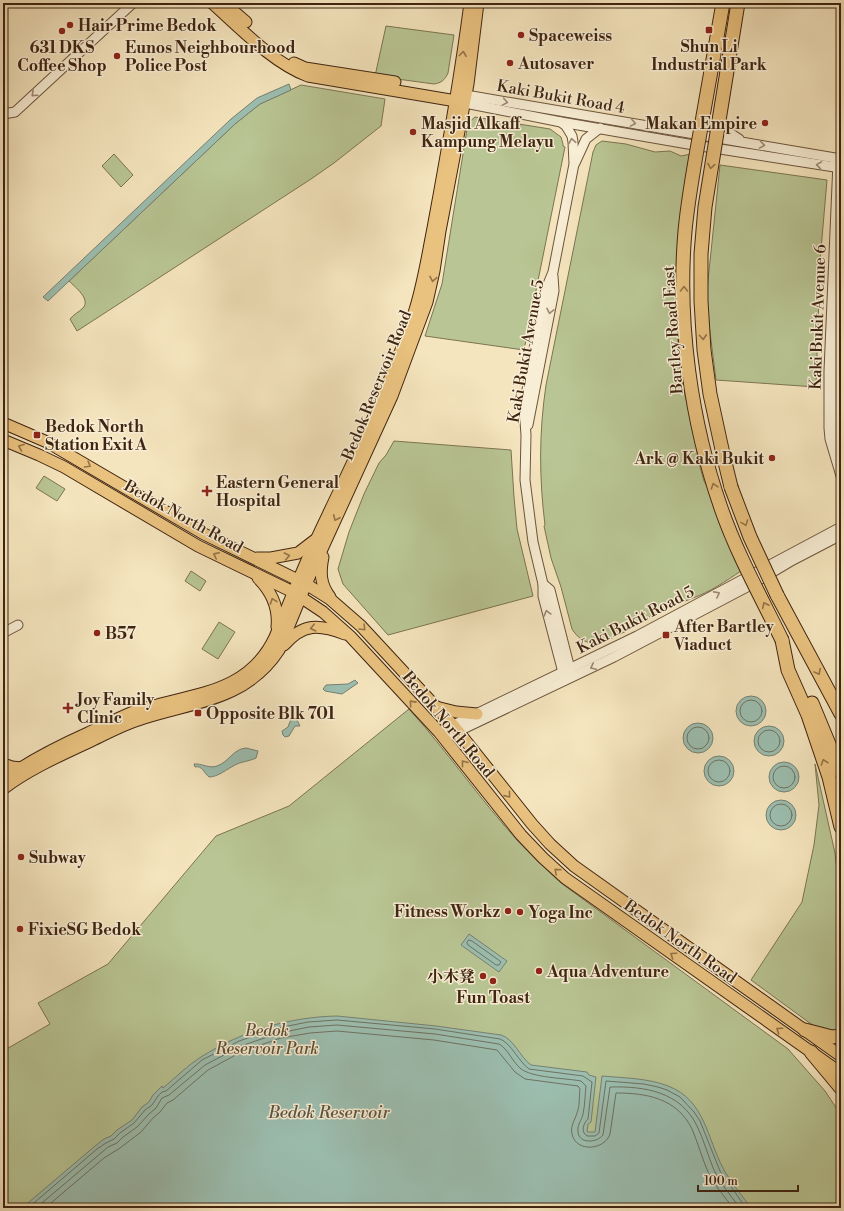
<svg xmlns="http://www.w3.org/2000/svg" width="844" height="1211" font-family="'Libre Bodoni','Noto Serif SC',serif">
	<rect width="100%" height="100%" fill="#f5e5be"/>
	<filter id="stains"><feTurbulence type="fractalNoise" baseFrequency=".005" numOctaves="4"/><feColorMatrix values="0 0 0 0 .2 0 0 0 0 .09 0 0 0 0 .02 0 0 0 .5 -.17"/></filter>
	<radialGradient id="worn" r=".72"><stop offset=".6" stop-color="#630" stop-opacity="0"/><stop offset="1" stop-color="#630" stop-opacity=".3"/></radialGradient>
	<g fill="#b9c594" stroke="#7c7452">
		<path d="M 386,26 L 454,35 L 448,73 C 445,80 441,83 434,84 L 375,76 Z"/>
		<path d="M 301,85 L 385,99 L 381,126 L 334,163 L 311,179 L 77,331 L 70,319 C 74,314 79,312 83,308 C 91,299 75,287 69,281 L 235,124 L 260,104 Z"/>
		<polygon points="475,117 550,129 561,137 563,144 563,146 565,147 524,350 425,336 442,284 468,123"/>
		<path d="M 602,141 L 626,144 L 655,152 L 670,151 L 681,156 L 691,154 L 676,278 L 678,340 L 680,373 L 696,443 L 698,460 L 704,481 L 712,496 L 741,571 C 726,581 710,592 693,598 C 682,603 670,605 659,611 C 644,620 611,643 594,643 C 584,643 577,637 572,629 L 561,587 L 551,558 L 544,526 L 545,525 C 539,478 539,432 546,385 L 593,152 L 596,145 Z"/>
		<polygon points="114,154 133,175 121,187 102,166"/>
		<polygon points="720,165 827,180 820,261 816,387 716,380 706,300"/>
		<polygon points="394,441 511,450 514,497 517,529 533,596 388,635 343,584 338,569 349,532 364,494 379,463 386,455"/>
		<polygon points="44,476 65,489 57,501 36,488"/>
		<polygon points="191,571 206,581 200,591 185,581"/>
		<polygon points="219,622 235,632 218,659 202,649"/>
		<path d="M 409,709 C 447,751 479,798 517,840 C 531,855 546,869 561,883 L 788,1049 L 825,1091 L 841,1115 L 841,1208 L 3,1208 L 3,1051 L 50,1024 L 38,1003 L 108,964 L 216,836 L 289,806 Z"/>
		<polygon points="815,764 835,853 841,909 841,1027 834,1031 822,1032 751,980 802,902 814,845 819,805"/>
	</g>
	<g fill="#9cbfb1" stroke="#778171">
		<polygon points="289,84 291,90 260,104 235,124 48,301 43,297 231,119 257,98"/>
		<polygon points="355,680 358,683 342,694 325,691 323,689 326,685 348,684"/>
		<circle cx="751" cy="711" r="15"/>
		<polygon points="295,716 300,726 295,726 289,736 285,737 283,735 282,731 288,727 291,719"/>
		<circle cx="698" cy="738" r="15"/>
		<circle cx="769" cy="741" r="15"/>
		<path d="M 246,748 L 258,751 L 256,758 C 250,761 240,762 235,765 C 227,769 218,777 209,777 C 204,773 202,765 195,767 L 194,764 C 201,763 209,769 217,766 C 229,762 233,749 246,748 Z"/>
		<circle cx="719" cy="771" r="15"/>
		<circle cx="784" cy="777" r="15"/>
		<circle cx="781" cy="815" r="15"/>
		<polygon points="469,934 507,961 499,972 461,945"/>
		<path d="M 337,1016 L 436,1026 L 501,1035 C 514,1039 520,1057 531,1065 L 587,1072 L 589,1075 L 596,1077 L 591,1122 L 588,1124 L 587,1132 L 595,1132 L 602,1076 C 623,1078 648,1078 668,1086 C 705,1100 707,1138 723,1168 C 730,1182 742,1195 751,1208 L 22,1208 L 95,1146 L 104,1139 L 111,1136 L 117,1130 L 132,1120 L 142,1107 L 149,1102 L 153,1095 L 162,1086 L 163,1088 C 175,1078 188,1065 201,1057 C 242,1031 289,1017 337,1016 Z"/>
	</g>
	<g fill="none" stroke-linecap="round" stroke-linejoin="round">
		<g stroke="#6e7261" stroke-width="1">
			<circle cx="751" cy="711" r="11"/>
			<circle cx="698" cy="738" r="11"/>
			<circle cx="769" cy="741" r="11"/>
			<circle cx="719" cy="771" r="11"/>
			<circle cx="784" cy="777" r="11"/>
			<circle cx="781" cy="815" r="11"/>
			<polygon points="469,940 472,941 500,961 501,962 499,965 496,965 468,945 467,943"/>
			<path d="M 28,1208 L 97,1149 L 106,1143 L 114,1139 L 120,1133 L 134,1123 L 145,1110 L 152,1105 L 158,1096 L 162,1092 L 166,1091 L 202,1060 L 239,1041 L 278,1028 L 308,1022 L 337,1020 L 435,1029 L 500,1039 C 511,1043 519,1062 529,1069 L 583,1076 L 592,1082 L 588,1119 C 584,1123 582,1128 584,1133 L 587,1136 L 595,1136 L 599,1133 L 606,1081 L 644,1084 L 658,1087 L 667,1090 L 680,1097 L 694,1112 L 700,1121 L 720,1171 L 746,1208"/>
			<path d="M 36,1208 L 101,1153 L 108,1147 L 117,1143 L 123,1137 L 137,1127 L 149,1114 L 156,1108 L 162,1098 L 169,1095 L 205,1065 L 241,1046 L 279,1033 L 309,1027 L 337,1025 L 435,1034 L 499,1044 C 508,1049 512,1061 520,1068 C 531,1078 565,1078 581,1081 L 586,1086 C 585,1095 585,1105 583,1114 C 582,1120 577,1124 578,1132 C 579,1144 597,1143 603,1135 L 610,1087 C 645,1086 681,1092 697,1126 C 704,1140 708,1156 714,1170 C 720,1183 731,1196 740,1208"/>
			<path d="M 45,1208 L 104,1158 L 120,1148 L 141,1132 L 153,1118 L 160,1112 L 167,1103 L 173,1100 L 208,1070 L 243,1051 L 281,1038 L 310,1033 L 337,1031 L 434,1040 L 497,1050 L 515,1072 L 525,1079 L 578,1086 L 580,1089 C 579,1096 580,1106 577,1113 C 575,1120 570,1126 572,1134 C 576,1153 605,1150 610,1134 L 616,1093 C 646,1093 677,1098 692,1129 C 698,1143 702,1158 708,1172 C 714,1185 725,1197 733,1208"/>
		</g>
		<g stroke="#6c543c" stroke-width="11">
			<g id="minor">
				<polyline points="466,95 841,159"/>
				<polyline points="465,103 561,122 688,144 841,168"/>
				<polyline points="3,114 15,112 133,3"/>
				<path d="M 720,116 C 723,127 729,134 739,139"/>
				<polyline points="561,122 566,126 572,136 573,142 574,164 553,272 546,289 533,354 524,408 526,435 525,480 533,542 543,584 543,596 565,680"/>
				<polyline points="838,162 829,371 829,428 830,439 841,476"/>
				<polyline points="575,163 586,139 600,128"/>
				<polyline points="841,280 835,422 841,452"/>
				<polyline points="528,425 554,291 553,276"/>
				<polyline points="543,584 550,590 571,673"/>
				<polyline points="3,633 18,625"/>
				<polyline points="439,732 637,636 841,527"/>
				<polyline points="444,738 614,657 749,586 793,560 841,535"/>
			</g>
		</g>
		<g stroke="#3f2411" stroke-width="13">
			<g id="major">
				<path d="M 212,3 C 240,28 273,63 308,76 L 462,102"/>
				<polyline points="224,3 246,22"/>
				<polyline points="294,63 305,68 395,82"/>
				<polyline points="3,423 47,442 204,534 306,584 330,599 361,626 436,707 453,725 532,824 550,844 574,866 841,1056"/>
				<polyline points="3,440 39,455 64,467 198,546 293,592 323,612 350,636 439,732 521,835 543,858 565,878 841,1073"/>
				<path d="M 323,557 C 320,572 320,584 330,597"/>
				<polyline points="257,558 271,558 298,553 315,540"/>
				<path d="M 258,578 C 271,591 279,607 277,627"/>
				<path d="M 284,645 C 303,623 319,624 345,634"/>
				<polyline points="436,707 456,712 477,714"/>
				<polyline points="3,764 12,767 21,768"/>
				<path d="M 3,780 C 29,761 59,746 88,733 C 103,726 118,718 133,712 C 187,693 247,697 275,637 C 289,603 302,570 317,538 C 351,465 388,393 413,316 C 423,287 427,258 433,228 C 447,153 460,79 470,3"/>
				<path d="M 3,789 C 27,770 63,754 91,741 C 106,734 122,725 138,720 C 190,702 245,702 279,650 L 306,584 L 392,396 L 427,302 L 434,271 L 440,231 L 468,84 L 478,3"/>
			</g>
		</g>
		<g stroke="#3f2411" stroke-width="15">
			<g id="highway">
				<polyline points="723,454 731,487"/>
				<polyline points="777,595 841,714"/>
				<polyline points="782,640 788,670 808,715 829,777 841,827"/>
				<polyline points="812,703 841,773"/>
				<polyline points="805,1030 832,1037 841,1036"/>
				<polyline points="811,1052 841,1088"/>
			</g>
		</g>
		<use href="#minor" stroke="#f8eed5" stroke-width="9"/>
		<use href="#major" stroke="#eac27f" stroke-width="11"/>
		<use href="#highway" stroke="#eac27f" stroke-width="13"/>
		<g stroke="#3f2411" stroke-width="15" stroke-linecap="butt">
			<g id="highway-bridge">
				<path d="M 723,3 C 715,46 708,90 700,133 C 694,166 688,199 685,231 C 677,322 691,422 721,508 C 737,554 761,597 782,640"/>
				<polyline points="723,454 710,394 704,350 701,301 701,254 705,207 738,3"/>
				<polyline points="731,487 750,537 777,595"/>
			</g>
		</g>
		<use href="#highway-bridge" stroke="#eac27f" stroke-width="13"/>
	</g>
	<defs><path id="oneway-chevron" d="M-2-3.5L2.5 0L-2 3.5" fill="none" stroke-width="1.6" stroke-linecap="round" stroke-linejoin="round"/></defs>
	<g stroke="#947348">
		<use href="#oneway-chevron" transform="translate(463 54) rotate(-83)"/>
		<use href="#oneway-chevron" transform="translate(711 166) rotate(99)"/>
		<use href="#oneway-chevron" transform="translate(433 279) rotate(101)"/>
		<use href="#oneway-chevron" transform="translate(684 289) rotate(-90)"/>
		<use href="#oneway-chevron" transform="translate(703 337) rotate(86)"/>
		<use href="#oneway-chevron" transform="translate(21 447) rotate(-158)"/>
		<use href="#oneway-chevron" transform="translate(88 465) rotate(30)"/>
		<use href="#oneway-chevron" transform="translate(714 486) rotate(-108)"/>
		<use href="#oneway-chevron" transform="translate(336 518) rotate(115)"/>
		<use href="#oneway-chevron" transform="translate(745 523) rotate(70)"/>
		<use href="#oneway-chevron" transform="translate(216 555) rotate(-154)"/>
		<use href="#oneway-chevron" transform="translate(287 556) rotate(-11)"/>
		<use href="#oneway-chevron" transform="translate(273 601) rotate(-110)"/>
		<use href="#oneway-chevron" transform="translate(765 605) rotate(-116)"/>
		<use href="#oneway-chevron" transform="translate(313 628) rotate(167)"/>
		<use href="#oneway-chevron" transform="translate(363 628) rotate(46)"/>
		<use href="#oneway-chevron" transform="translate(818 672) rotate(62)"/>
		<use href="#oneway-chevron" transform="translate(412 703) rotate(-132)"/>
		<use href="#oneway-chevron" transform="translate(824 762) rotate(-109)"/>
		<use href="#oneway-chevron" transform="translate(464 763) rotate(-128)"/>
		<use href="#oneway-chevron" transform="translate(508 795) rotate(51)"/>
		<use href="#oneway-chevron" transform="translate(557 871) rotate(-138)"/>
		<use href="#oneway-chevron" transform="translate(673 955) rotate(-145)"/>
		<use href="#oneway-chevron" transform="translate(779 1030) rotate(-145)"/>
	</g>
	<g stroke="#9c8973">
		<use href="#oneway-chevron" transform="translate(34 94) rotate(138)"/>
		<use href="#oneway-chevron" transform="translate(505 102) rotate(10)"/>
		<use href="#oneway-chevron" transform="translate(633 123) rotate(10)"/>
		<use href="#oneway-chevron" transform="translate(572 141) rotate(-101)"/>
		<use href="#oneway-chevron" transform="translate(762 145) rotate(9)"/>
		<use href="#oneway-chevron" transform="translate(819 165) rotate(-171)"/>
		<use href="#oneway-chevron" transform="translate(550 311) rotate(102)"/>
		<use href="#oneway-chevron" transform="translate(717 594) rotate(-28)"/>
		<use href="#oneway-chevron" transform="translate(547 613) rotate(-105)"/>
		<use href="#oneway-chevron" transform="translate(593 667) rotate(155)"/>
	</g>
	<g fill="#8f2418" stroke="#f8eed5" stroke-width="1.5">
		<circle cx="70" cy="25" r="4"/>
		<rect x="705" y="26" width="8" height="8" rx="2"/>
		<circle cx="62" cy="31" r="4"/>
		<circle cx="521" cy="35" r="4"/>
		<circle cx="117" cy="56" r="4"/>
		<circle cx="510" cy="63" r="4"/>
		<circle cx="765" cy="123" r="4"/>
		<circle cx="413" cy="132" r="4"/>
		<rect x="33" y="431" width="8" height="8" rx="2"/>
		<circle cx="772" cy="458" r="4"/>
		<path d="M205 485h4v4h4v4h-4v4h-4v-4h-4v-4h4z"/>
		<circle cx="97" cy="633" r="4"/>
		<rect x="662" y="631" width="8" height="8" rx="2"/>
		<path d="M66 702h4v4h4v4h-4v4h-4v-4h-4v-4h4z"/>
		<rect x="194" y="709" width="8" height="8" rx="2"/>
		<circle cx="21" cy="857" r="4"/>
		<circle cx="508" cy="911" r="4"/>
		<circle cx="520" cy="912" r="4"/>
		<circle cx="20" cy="929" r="4"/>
		<circle cx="539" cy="971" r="4"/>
		<circle cx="483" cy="976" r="4"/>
		<circle cx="493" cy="981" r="4"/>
	</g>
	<g text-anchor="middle" stroke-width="3" stroke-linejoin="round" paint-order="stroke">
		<g font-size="16" font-weight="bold" fill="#3f2411" stroke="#f8eed5" text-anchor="start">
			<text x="78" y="31">Hair Prime Bedok</text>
			<text x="529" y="41">Spaceweiss</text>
			<text x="709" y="52" text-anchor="middle">Shun Li<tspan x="709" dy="18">Industrial Park</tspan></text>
			<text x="62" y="53" text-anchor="middle">631 DKS<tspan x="62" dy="18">Coffee Shop</tspan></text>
			<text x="125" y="53">Eunos Neighbourhood<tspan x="125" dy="18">Police Post</tspan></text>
			<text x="518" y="69">Autosaver</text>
			<text x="421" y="129">Masjid Alkaff<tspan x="421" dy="18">Kampung Melayu</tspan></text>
			<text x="757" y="129" text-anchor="end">Makan Empire</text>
			<text x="45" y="432">Bedok North<tspan x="45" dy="18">Station Exit A</tspan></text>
			<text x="764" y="464" text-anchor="end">Ark @ Kaki Bukit</text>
			<text x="216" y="488">Eastern General<tspan x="216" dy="18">Hospital</tspan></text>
			<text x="674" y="632">After Bartley<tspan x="674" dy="18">Viaduct</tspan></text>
			<text x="105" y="639">B57</text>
			<text x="77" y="705">Joy Family<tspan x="77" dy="18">Clinic</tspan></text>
			<text x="206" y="719">Opposite Blk 701</text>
			<text x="29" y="863">Subway</text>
			<text x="500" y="917" text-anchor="end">Fitness Workz</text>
			<text x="528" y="918">Yoga Inc</text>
			<text x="28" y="935">FixieSG Bedok</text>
			<text x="547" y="977">Aqua Adventure</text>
			<text x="475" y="982" text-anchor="end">小木凳</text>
			<text x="493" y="1003" text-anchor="middle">Fun Toast</text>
		</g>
		<g font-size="16" fill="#3f2411" stroke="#f8eed5">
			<text transform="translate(561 96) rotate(10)" y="6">Kaki Bukit Road 4</text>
			<text transform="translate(817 317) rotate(-88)" y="6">Kaki Bukit Avenue 6</text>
			<text transform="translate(672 330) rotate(-94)" y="6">Bartley Road East</text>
			<text transform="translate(525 351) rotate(-80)" y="6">Kaki Bukit Avenue 5</text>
			<text transform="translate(376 385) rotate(-68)" y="6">Bedok Reservoir Road</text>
			<text transform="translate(184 516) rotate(29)" y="6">Bedok North Road</text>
			<text transform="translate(635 619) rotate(-27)" y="6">Kaki Bukit Road 5</text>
			<text transform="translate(449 724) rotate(50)" y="6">Bedok North Road</text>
			<text transform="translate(681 941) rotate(35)" y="6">Bedok North Road</text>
		</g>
		<g font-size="16" font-style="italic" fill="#5e4c32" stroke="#f8eed5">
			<text x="267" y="1036">Bedok<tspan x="267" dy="18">Reservoir Park</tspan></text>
		</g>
		<g font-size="17" font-style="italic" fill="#5b5241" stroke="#f8eed5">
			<text x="329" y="1118">Bedok Reservoir</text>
		</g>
	</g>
	<rect width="844" height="1211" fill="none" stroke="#f5e5be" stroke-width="16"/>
	<rect x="4" y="4" width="836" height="1203" fill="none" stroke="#3f2411" stroke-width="2"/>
	<rect x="8" y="8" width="828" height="1195" fill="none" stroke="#3f2411"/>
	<path d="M698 1185v6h100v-6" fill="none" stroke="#3f2411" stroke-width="2"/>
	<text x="704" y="1185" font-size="12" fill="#3f2411" stroke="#f8eed5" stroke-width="3" paint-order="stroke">100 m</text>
	<rect width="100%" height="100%" filter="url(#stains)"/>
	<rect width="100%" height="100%" fill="url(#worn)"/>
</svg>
